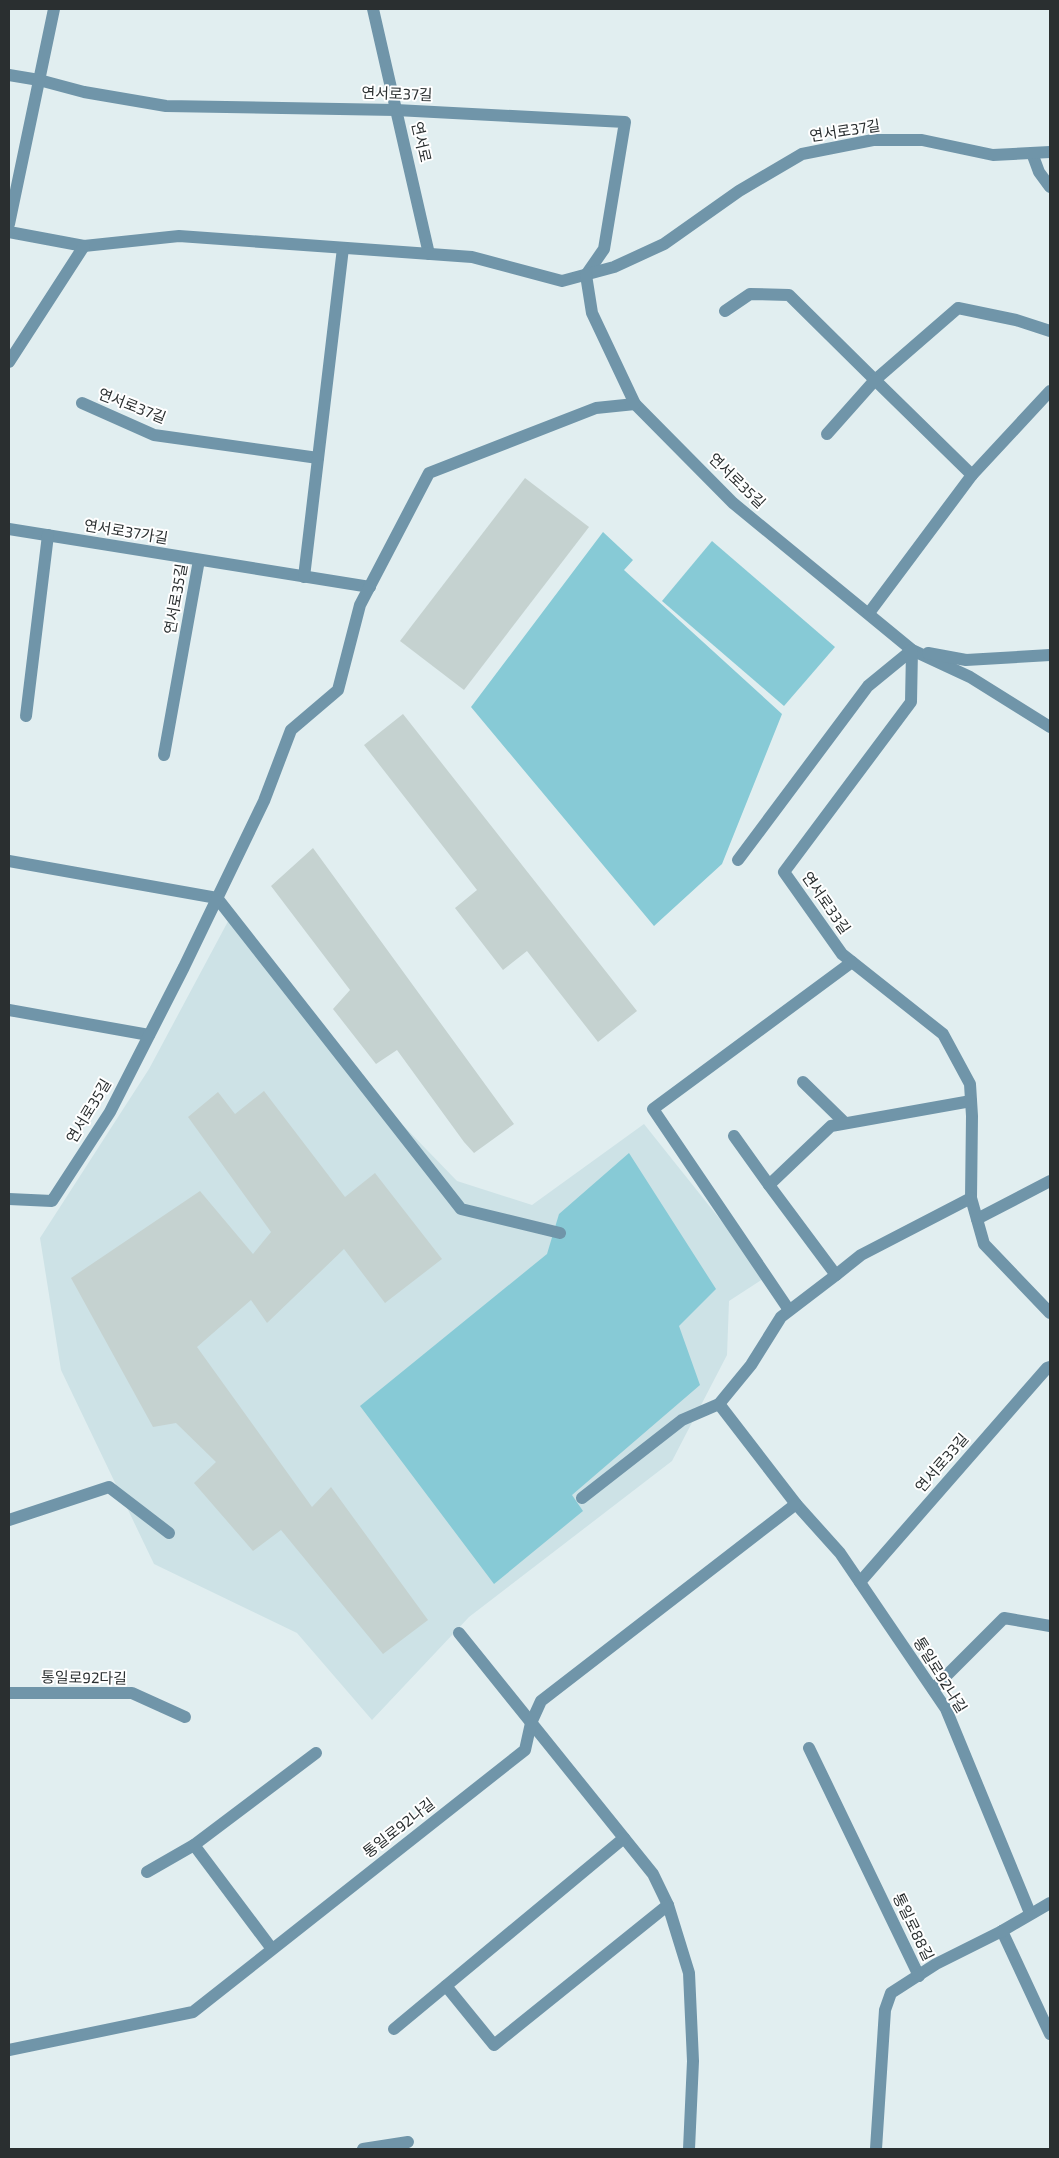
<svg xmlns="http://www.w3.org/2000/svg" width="1059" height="2158" font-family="'Exo 2','Noto Sans KR',sans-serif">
	<rect width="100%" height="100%" fill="#e1eef0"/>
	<polygon fill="#cde2e6" points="233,912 330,1050 457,1181 532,1205 644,1124 766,1277 729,1301 727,1355 672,1461 469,1617 372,1720 297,1633 154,1564 61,1370 40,1238 149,1069"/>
	<g fill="#87cad6">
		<polygon points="603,532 633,560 624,570 782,714 722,864 654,926 471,707"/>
		<polygon points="712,541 835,647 784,706 662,601"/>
		<polygon points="629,1153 716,1289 679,1326 700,1385 572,1495 583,1511 494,1584 360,1406 547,1254 559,1214"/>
	</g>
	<g fill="#c5d2d0">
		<polygon points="525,478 589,527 464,690 400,641"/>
		<polygon points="403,714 637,1011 598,1042 527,951 503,970 455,908 477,890 364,745"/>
		<polygon points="313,848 514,1124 474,1153 464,1142 397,1050 376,1064 333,1009 350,990 271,886"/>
		<polygon points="264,1091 345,1197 375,1173 442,1259 385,1303 344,1249 267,1323 251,1300 197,1347 312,1507 331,1487 428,1620 383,1654 281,1530 253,1551 194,1483 216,1462 176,1423 153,1427 71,1278 200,1191 253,1254 271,1232 188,1117 218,1092 235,1114"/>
	</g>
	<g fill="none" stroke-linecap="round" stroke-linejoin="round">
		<g stroke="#7095a9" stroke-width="12">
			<polyline points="373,9 429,254"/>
			<polyline points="9,75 39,80 84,92 166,106 396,110 625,122 604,249 586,275"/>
			<polyline points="1032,153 1039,172 1050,187"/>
			<polyline points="9,224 54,9"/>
			<polyline points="9,232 84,246 179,236 472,257 562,281 614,267 664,244 739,191 802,154 873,140 922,140 993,155 1050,152"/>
			<polyline points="586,275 592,313 635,404 733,503 912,650 970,677 1050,727"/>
			<polyline points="725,311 750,294 789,295 875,380 958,308 1016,320 1050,331"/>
			<polyline points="9,362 84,246"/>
			<polyline points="82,403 154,435 318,458"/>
			<polyline points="827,434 875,380 972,475"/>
			<polyline points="9,529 370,587"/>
			<polyline points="304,577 343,248"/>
			<polyline points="869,613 972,475 1050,391"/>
			<polyline points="928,653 966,660 1050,655"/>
			<polyline points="26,716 48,535"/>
			<polyline points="164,755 199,560"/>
			<polyline points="738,860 868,686 912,650 911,702 784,872 842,954 943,1034 970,1084 972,1116 971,1198 984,1244 1050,1313"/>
			<polyline points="9,861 217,898 461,1209 560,1233"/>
			<polyline points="9,1010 149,1035"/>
			<polyline points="803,1082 845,1123"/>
			<polyline points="971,1101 831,1126 769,1185 836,1275 861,1255 971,1198"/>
			<polyline points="734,1136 769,1185"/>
			<polyline points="9,1199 52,1201 110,1112 184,967 264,801 291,730 338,690 360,605 429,473 596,408 635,404"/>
			<polyline points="977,1219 1050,1181"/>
			<polyline points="789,1310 653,1109 852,962"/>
			<polyline points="719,1404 796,1504 840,1553 946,1709 1030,1913"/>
			<polyline points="582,1498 682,1420 719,1404 751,1365 781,1317 836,1275"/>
			<polyline points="9,1520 109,1487 169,1533"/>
			<polyline points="860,1582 1047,1368 1050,1367"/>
			<polyline points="459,1633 653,1874 668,1905 689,1973 693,2061 689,2149"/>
			<polyline points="933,1689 1004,1618 1050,1626"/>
			<polyline points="9,1693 132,1693 185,1717"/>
			<polyline points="809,1748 919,1976"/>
			<polyline points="147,1872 194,1845"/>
			<polyline points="1002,1931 1050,2034"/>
			<polyline points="272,1949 194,1845 316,1753"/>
			<polyline points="446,1986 494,2045 668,1905"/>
			<polyline points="394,2029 624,1838"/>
			<polyline points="9,2050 193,2012 525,1750 531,1723 541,1701 796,1504"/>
			<polyline points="363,2149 408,2142"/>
			<polyline points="876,2149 885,2010 891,1993 936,1964 1002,1931 1050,1903"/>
		</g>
	</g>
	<g text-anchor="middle" stroke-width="4" stroke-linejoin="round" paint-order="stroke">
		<g font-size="15" fill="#2a2f30" stroke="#fff">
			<text transform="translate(397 94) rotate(2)" y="5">연서로37길</text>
			<text transform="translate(845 131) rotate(-9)" y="5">연서로37길</text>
			<text transform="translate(421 142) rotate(77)" y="5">연서로</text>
			<text transform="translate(132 406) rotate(21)" y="5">연서로37길</text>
			<text transform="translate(737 481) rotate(44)" y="5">연서로35길</text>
			<text transform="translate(126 532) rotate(9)" y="5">연서로37가길</text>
			<text transform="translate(176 599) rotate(-80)" y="5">연서로35길</text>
			<text transform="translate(826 903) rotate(55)" y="5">연서로33길</text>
			<text transform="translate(89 1111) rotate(-59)" y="5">연서로35길</text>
			<text transform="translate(942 1463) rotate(-49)" y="5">연서로33길</text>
			<text transform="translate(940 1675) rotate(58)" y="5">통일로92나길</text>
			<text transform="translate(84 1678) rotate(1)" y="5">통일로92다길</text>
			<text transform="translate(399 1828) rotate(-38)" y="5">통일로92나길</text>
			<text transform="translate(913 1927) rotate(64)" y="5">통일로88길</text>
		</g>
	</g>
	<rect width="1059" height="2158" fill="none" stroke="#2a2f30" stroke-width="20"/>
</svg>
